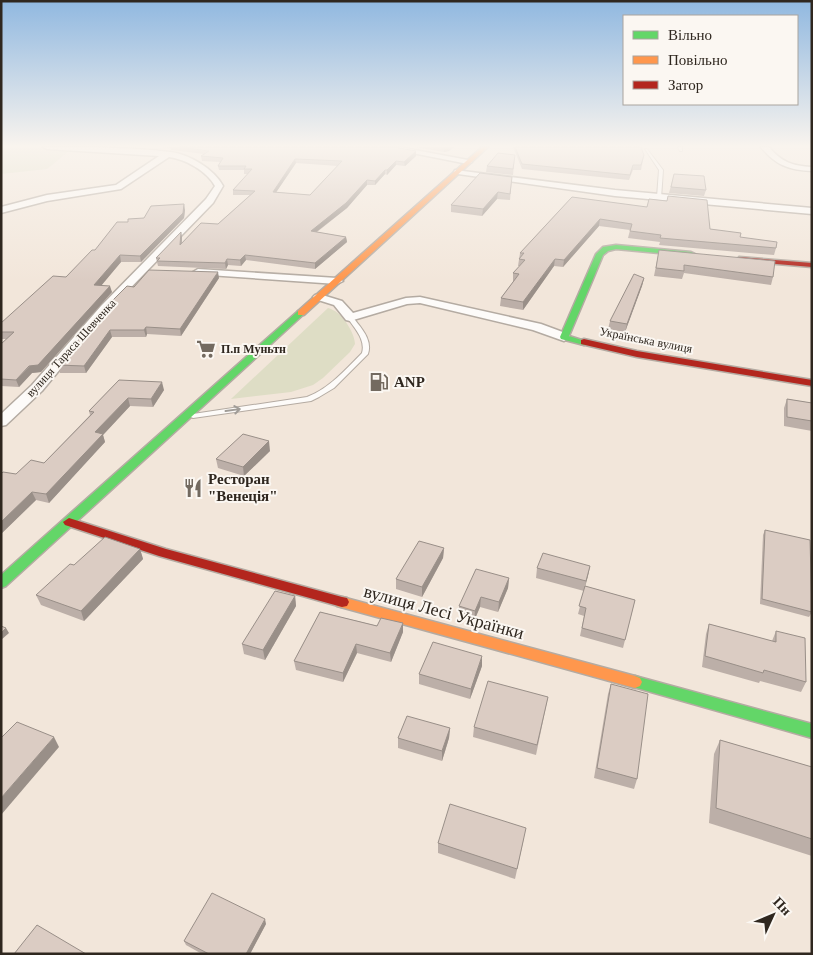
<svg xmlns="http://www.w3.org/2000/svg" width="813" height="955" font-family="'Times New Roman',serif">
	<rect width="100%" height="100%" fill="#f2e6da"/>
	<g fill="#deddc5">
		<polygon points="1,147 74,147 47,169 1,174"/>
		<path d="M 328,308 C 341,311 354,331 355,344 L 350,352 L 323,378 L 313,385 L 291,392 L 231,399 Z"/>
	</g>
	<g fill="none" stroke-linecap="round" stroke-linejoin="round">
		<g stroke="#b4aba2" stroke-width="2">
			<g id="lane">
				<polygon points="678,147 682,147 682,151 680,151"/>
				<polygon points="645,149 647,149 663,170 661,198 657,197 659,170"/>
				<path d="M 350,315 L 352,316 C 360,327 373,339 368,354 L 334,388 L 319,397 L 311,401 L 193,418 L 189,416 L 193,414 L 307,397 C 330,388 345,370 362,353 C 366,339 354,328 347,317 Z"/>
			</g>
		</g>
		<g stroke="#b4aba2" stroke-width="3">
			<g id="street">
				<path d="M 43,147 C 85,147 128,147 170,152 C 189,154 214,169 223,186 L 213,203 L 109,310 L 42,391 L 6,425 L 1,426 L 1,414 L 32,385 L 101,306 L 206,199 L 215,186 C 207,171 185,159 169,157 L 121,189 L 47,201 L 1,213 L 1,207 L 47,195 L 116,185 L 159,156 L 47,149 Z"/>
				<polygon points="382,147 399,147 468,160 472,162 468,164"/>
				<path d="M 761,147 L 769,147 C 781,162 793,166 812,167 L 812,171 C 789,170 775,165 761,147 Z"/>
				<polygon points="455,170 615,190 812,208 812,214 615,196 458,174 454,172"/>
				<polygon points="198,269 337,278 343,281 337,284 194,274 193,272"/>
				<polygon points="319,294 342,301 353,313 406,298 420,297 541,324 568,334 570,337 564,341 533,330 420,303 407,304 350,321 346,320 334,305 315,299 313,297 315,295"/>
			</g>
		</g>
		<g stroke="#b4aba2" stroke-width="3">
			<g id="fast">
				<polygon points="616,245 691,252 695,254 691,256 616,249 608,251 603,255 569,336 588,342 584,345 561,339 560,337 596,254 603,247"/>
				<polygon points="298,311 304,311 305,313 6,586 1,588 1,575"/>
				<polygon points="635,676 812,724 812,738 630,686 628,682 630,678"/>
			</g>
		</g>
		<g stroke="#b4aba2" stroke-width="3">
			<g id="slow">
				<polygon points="482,147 488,147 304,315 298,315 298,311"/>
				<polygon points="342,597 635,676 640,678 642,682 640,686 635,688 337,606 335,602 337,598"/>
			</g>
		</g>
		<g stroke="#b4aba2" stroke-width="3">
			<g id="jam">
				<polygon points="739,257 812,263 812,267 742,261 739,261"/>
				<polygon points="584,339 637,351 812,380 812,386 637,357 581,344 581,340"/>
				<polygon points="69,518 166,549 342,597 347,598 349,602 347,606 342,607 159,556 65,525 63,522"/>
			</g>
		</g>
		<use href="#lane" fill="#fdfbf9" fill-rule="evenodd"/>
		<use href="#street" fill="#fdfbf9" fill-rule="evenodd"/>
		<use href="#fast" fill="#63d668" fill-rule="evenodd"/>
		<use href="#slow" fill="#ff974d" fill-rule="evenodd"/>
		<use href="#jam" fill="#b3261e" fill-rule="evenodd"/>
	</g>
	<g fill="#bcafa8" fill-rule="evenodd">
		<path d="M 160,147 L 394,147 L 416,156 L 405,166 L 396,165 L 387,175 L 385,174 L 375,185 L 367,185 L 347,208 L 317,232 L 346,237 L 347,242 L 315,269 L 246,260 L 241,266 L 228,265 L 226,269 L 158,266 L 156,258 L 182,237 L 182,244 L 218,224 L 250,195 L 233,195 L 233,190 L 248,174 L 244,174 L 244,170 L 219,170 L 218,166 L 220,162 L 202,161 L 201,156 L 204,154 L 171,150 L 170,148 ZM 296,163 L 338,166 L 310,195 L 276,192 Z"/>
		<polygon points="413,147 454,147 449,151 444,152"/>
		<polygon points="513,147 642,147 642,150 644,155 641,170 633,170 629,180 522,169"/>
		<polygon points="515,155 513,175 486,172 487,166"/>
		<polygon points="674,174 706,190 704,196 669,193"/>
		<polygon points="512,177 510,200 497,199 482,216 451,212 451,205"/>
		<polygon points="572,197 710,229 776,248 774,255 659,245 660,242 628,238 630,230 599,226 563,267 554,266 523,310 500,306 501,298 514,281 513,281 513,273 520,266 518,266 520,253"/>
		<polygon points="185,210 184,218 141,262 121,262 101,285 112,292 41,372 32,373 19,387 1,386 1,344 7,339 1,339 1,323 66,277 95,250 128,222 144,218"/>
		<polygon points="659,250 773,277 771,285 684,273 682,279 654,276"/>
		<polygon points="219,278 181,336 147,334 146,337 112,337 86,373 60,373 57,365 134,287"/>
		<polygon points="644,278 642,286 625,332 608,329 610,321"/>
		<polygon points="119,380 164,390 153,407 130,406 103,435 105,442 49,503 36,500 1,534 1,474 16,474 44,463 90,415 89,411"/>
		<polygon points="787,399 812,403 812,431 784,426 784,408"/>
		<polygon points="270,451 244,476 218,468 216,459"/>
		<polygon points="765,530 812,612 809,617 760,604 763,535"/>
		<polygon points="444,548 443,558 422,597 396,589 396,579"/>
		<polygon points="140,549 143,559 84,621 41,605 36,595 74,565"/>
		<polygon points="590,566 585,586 635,600 623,648 580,636 584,616 578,614 584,591 536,578 537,568"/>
		<polygon points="509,578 508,588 498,612 480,607 474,621 459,616 459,606"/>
		<polygon points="295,596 296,606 265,660 244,654 242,644"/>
		<polygon points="320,612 403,632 391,662 357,653 343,682 296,670 294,661"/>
		<polygon points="709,624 772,641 776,631 806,682 801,692 760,681 759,683 702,667 706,634"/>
		<polygon points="482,666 470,699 419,684 419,674"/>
		<polygon points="611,684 637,779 634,789 594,778 608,694"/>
		<polygon points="548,697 536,755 473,737 474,727"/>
		<polygon points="450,728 449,738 442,761 398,748 398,738"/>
		<polygon points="720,740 812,767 812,856 709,823 714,754"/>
		<polygon points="524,838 515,879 438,853 438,843"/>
		<polygon points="266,924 250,954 202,954 186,945 184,941"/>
	</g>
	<g fill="#998f88">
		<polygon points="444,147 454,147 449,151 444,152"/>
		<polygon points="416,151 416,156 405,166 404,162"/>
		<polygon points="295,159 296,163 273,197 273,192"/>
		<polygon points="396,161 396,165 387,175 387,170"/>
		<polygon points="385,170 385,174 375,185 375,181"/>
		<polygon points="367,180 367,185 347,208 311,236 311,231"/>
		<polygon points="498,192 497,199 482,216 483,209"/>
		<polygon points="184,204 185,210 184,218 141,262 140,256"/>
		<polygon points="600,219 599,226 563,267 564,260"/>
		<polygon points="181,232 182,237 181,251 180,245"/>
		<polygon points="346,237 347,242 315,269 315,263"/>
		<polygon points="120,255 121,262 96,292 94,285"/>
		<polygon points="245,255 246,260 241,266 240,260"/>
		<polygon points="227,259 228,265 226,269 225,263"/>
		<polygon points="555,259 554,266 523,310 523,302"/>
		<polygon points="218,272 219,278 181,336 180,329"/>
		<polygon points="644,278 642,286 625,332 627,324"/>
		<polygon points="110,286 112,292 41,372 32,373 19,387 16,380"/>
		<polygon points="146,327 147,334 146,337 144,330"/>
		<polygon points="110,330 112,337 86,373 84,366"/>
		<polygon points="162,382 164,390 153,407 151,399"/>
		<polygon points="128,398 130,406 103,435 105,442 49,503 46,494 95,432"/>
		<polygon points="269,441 270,451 244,476 243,467"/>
		<polygon points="32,492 36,500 1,534 1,522"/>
		<polygon points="444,548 443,558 422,597 422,587"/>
		<polygon points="140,549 143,559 84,621 81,611"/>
		<polygon points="590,566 588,576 584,591 586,581"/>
		<polygon points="509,578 508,588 498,612 499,602"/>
		<polygon points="295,596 296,606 265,660 263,650"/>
		<polygon points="481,597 480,607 474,621 475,611"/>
		<polygon points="403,623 403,632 391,662 390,653"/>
		<polygon points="6,628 9,633 1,640 1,633"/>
		<polygon points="356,644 357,653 343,682 343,673"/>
		<polygon points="482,656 482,666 470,699 471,689"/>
		<polygon points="450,728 449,738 442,761 442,751"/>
		<polygon points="54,737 59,747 1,815 1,798"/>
		<polygon points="265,919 266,924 250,954 246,954"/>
	</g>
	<g fill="#dbccc3" stroke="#998f88" fill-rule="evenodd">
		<path d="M 179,147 L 394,147 L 416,151 L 404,162 L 396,161 L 387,170 L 385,170 L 375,181 L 367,180 L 346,203 L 311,231 L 346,237 L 315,263 L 245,255 L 240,260 L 227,259 L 225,263 L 157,261 L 160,258 L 156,258 L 181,232 L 180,245 L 201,223 L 218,224 L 255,191 L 233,190 L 252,169 L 244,169 L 246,166 L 218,166 L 223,158 L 201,156 L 209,151 ZM 295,159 L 342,161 L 310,195 L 273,192 Z"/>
		<polygon points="515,147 642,147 642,150 644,155 641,165 633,165 630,175 522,164"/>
		<polygon points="498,153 515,155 513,169 487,166"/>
		<polygon points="480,173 512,177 510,194 498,192 483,209 451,205"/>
		<polygon points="674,174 704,176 706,190 671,187"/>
		<polygon points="668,196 707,200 710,229 741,233 740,237 777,242 776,248 660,238 661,235 630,231 632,224 600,219 564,260 555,259 523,302 501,298 519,274 513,273 525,260 519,259 524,253 520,253 572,197 647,207 649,199 667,201"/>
		<polygon points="184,204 183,213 140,256 120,255 94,285 110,286 38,365 29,366 16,380 1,379 1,344 14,332 1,332 1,323 53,276 66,277 92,250 95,250 117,222 128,222 128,219 144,218 151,206"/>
		<polygon points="659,250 775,261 773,277 684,265 684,271 656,268"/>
		<polygon points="149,270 218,272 180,329 146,327 144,330 110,330 84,366 57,365 109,304 127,286 134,287"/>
		<polygon points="634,274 644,278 627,324 610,321"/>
		<polygon points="119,380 162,382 151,399 128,398 95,432 103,434 46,494 32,492 1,522 1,474 3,472 16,474 31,460 44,463 94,412 89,411"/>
		<polygon points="787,399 812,403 812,421 787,417"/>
		<polygon points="243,434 269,441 243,467 216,459"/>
		<polygon points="765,530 810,540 812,612 762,599"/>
		<polygon points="105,537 140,549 81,611 36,595 70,564 74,565"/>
		<polygon points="419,541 444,548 422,587 396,579"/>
		<polygon points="543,553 590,566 586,581 537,568"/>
		<polygon points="476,569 509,578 499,602 481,597 475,611 459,606"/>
		<polygon points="585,586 635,600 625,640 582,628 586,608 579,606"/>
		<polygon points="275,591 295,596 263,650 242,644"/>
		<polygon points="320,612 377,626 381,618 403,623 390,653 356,644 343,673 294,661"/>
		<polygon points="709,624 776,642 776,631 805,638 806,682 764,670 763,673 705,656"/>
		<polygon points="1,626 6,628 1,633"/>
		<polygon points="433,642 482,656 471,689 419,674"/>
		<polygon points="488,681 548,697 537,745 474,727"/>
		<polygon points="611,684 648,694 637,779 597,768"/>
		<polygon points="407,716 450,728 442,751 398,738"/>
		<polygon points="17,722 54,737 1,798 1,738"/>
		<polygon points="720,740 812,767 812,839 716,808"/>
		<polygon points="450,804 526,828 517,869 438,843"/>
		<polygon points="212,893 265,919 246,954 209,954 184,941"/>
		<polygon points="37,925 86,954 14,954"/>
	</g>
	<defs><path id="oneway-shaft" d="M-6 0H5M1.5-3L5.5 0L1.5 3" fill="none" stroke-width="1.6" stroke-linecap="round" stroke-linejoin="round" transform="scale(1.25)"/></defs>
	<use stroke="#a09c97" href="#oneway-shaft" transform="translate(233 410) rotate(-8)"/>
	<linearGradient id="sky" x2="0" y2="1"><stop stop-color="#90b8e0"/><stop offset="0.52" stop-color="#f9f4ee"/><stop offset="1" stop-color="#f9f4ee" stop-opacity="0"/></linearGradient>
	<rect width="813" height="281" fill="url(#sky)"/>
	<defs>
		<g id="supermarket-bare" transform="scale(1.5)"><path d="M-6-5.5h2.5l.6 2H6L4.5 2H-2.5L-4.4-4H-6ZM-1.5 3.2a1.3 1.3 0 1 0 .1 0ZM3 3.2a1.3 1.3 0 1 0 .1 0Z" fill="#736a60" stroke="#fbf7f2" stroke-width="2.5" paint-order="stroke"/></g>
		<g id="fuel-bare" transform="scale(1.5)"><path d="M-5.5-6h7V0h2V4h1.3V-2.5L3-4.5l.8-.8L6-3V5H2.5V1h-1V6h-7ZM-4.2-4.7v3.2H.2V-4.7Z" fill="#736a60" stroke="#fbf7f2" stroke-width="2.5" paint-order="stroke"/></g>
		<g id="restaurant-bare" transform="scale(1.5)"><path d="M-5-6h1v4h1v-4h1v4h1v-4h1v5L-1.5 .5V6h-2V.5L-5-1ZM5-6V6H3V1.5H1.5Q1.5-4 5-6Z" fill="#736a60" stroke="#fbf7f2" stroke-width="2.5" paint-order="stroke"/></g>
	</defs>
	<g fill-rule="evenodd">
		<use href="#supermarket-bare" x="206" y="349"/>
		<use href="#fuel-bare" x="379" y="382"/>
		<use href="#restaurant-bare" x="193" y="488"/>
	</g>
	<g text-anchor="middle" stroke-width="4" stroke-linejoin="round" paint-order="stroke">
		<g font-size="12" fill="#2f271f" stroke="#fbf7f2">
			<text transform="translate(646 340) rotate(11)" y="4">Українська вулиця</text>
			<text transform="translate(71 348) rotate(-48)" y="4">вулиця Тараса Шевченка</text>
		</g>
		<g font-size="12" font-weight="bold" fill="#2f271f" stroke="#fbf7f2" text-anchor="start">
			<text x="221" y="353">П.п Муньтн</text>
		</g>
		<g font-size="15" font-weight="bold" fill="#2f271f" stroke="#fbf7f2" text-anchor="start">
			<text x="394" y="387">ANP</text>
			<text x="208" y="484">Ресторан<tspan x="208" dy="17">"Венеція"</tspan></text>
		</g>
		<g font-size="18" fill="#2f271f" stroke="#fbf7f2">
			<text transform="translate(444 612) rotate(15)" y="6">вулиця Лесі Українки</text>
		</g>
	</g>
	<rect width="813" height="955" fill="none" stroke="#2f271f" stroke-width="5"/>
	<rect x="623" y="15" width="175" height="90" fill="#fbf7f2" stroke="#a9a49e"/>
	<rect x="633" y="31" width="25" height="8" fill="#63d668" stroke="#a9a49e"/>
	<text x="668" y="40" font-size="15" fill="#2f271f">Вільно</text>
	<rect x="633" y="56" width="25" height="8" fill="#ff974d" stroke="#a9a49e"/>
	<text x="668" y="65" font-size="15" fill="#2f271f">Повільно</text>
	<rect x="633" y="81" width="25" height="8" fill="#b3261e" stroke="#a9a49e"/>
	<text x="668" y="90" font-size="15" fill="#2f271f">Затор</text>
	<g transform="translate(773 915) rotate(46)" stroke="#fbf7f2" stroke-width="4" paint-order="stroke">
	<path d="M0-4L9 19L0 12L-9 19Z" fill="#2f271f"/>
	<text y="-8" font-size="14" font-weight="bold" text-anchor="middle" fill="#2f271f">Пн</text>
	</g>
</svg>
